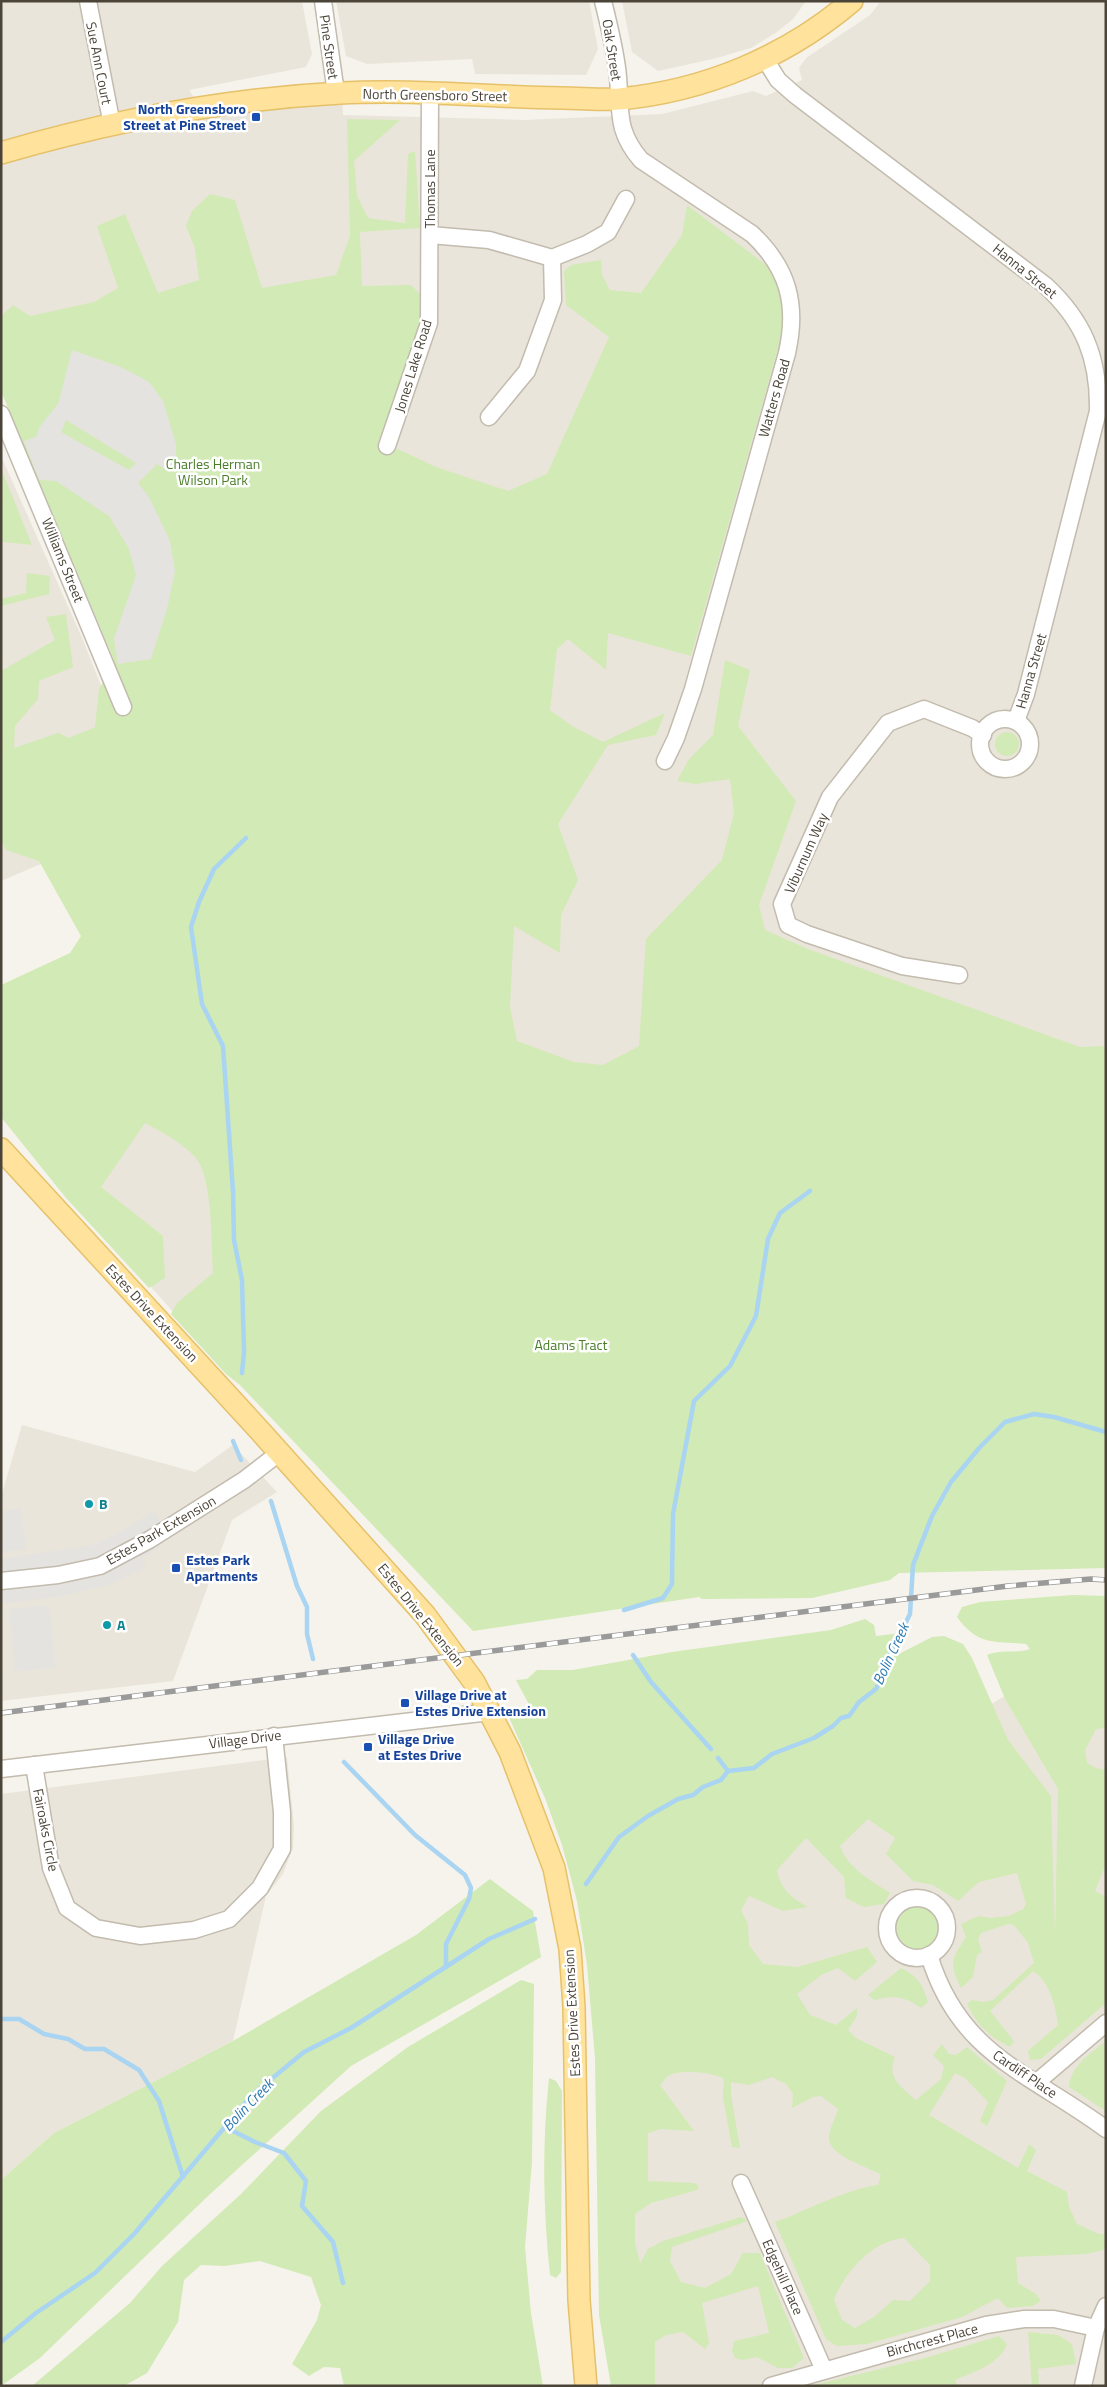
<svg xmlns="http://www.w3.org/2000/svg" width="1107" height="2387" font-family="'Titillium Web',sans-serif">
	<rect width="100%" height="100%" fill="#f6f3ec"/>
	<g fill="#eae5da">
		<polygon points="1,1 302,1 312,54 306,67 189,90 203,112 342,93 343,115 524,120 662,114 753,91 766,96 802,80 799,68 806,58 870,15 881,1 1106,1 1106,1064 660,1090 493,1056 521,660 385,588 389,556 1,342"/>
		<polygon points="336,1 589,1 598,49 586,75 475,74 472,59 367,64 346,56"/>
		<polygon points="622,1 806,1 793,19 777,32 751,48 713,59 658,71 632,52"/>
		<polygon points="1,456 83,640 114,719 62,855 1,881"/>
		<polygon points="216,1038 224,1369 71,1197"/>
		<polygon points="22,1425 195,1472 233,1445 277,1492 232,1520 173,1681 1,1701 1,1497"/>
		<polygon points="1106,1655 1106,2386 625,2386 607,1962 673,1895 1018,1688"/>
		<polygon points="287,1757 294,1826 293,1848 283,1874 266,1896 233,2041 54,2133 1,2180 1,1794"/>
	</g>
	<g fill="#d2eab5" fill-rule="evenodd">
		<path d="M 347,119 L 400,120 L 354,161 L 357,196 L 368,218 L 405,223 L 408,154 L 415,151 L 420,228 L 360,232 L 362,286 L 411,285 L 421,295 L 423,325 L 389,445 L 436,467 L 508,491 L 547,474 L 609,337 L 566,305 L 564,271 L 571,265 L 601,260 L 602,275 L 610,290 L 641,293 L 682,235 L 687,205 L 774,271 L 790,306 L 691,656 L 608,633 L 606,670 L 568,639 L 557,649 L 550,710 L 572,726 L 603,742 L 665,713 L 656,735 L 608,745 L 558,824 L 578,880 L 561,915 L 560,953 L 514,926 L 510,1007 L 517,1041 L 574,1062 L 603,1065 L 639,1046 L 646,939 L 722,860 L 734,813 L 730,779 L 696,784 L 677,781 L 689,759 L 713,735 L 725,660 L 750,670 L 738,726 L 796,801 L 759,905 L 765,930 L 808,949 L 1080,1047 L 1106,1046 L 1106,1568 L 899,1573 L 890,1580 L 812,1598 L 702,1599 L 699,1597 L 473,1631 L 240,1385 L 226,1374 L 171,1314 L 177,1303 L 213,1273 C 211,1246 213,1178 196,1158 C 181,1142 164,1133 145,1123 L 101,1187 L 163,1236 L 165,1278 L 149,1288 L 66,1198 L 1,1117 L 1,985 L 70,953 L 81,936 L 39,861 L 6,850 L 1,839 L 1,671 L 55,640 L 46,617 L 66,614 L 73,667 L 39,681 L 38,699 L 15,726 L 14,748 L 58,733 L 69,738 L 95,727 L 99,689 L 111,668 L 113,658 L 1,391 L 1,316 L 13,305 L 30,316 L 94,302 L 118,288 L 97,226 L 125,214 L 158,293 L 199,280 L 195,248 L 186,226 L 192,211 L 210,194 L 235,200 L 262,288 L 336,275 L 350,236 Z"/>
		<polygon points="1,468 32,545 33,545 3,542 1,537"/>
		<polygon points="27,573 50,576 49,594 1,606 1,599 26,593"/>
		<circle cx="1007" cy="744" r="12"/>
		<path d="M 1073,1595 L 1106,1596 L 1106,1728 L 1096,1729 L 1085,1750 L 1087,1763 L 1096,1768 L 1106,1770 L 1106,1864 L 1095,1891 L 1106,1897 L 1106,2003 L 1041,2059 L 1030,2060 L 1028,2051 L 1058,2025 C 1056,2006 1050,1982 1033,1971 L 990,2011 L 1014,2041 L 1010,2047 C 989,2037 978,2026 967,2004 L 972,2000 L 984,2002 L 993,2000 L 1034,1963 L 1028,1943 L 1014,1925 L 1008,1924 L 981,1933 L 978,1939 L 982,1952 L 977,1955 L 973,1977 L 961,1988 C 949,1964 951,1959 966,1937 L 961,1924 L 979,1916 L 991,1918 L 1009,1916 L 1023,1909 L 1026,1904 L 1017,1873 L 979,1882 L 958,1901 L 933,1885 L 913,1881 L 886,1854 L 895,1838 L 868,1819 L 840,1846 C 848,1869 871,1880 890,1893 L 884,1904 L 864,1907 L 846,1898 L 844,1877 L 806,1838 L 777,1870 C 780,1888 791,1898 808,1907 L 783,1911 L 749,1896 L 741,1910 L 748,1924 L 749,1945 L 763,1964 L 797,1967 L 867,1947 L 877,1962 L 855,1981 L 838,1968 L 821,1975 L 797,1994 L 810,2015 L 836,2025 L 857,2008 L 857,2016 L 848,2030 L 856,2038 L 895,2057 C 886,2078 902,2087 916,2100 L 941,2079 L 944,2066 L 933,2055 L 942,2044 L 949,2054 L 956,2055 L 967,2047 L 1007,2081 L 987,2126 L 980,2121 L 988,2102 L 965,2078 L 955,2073 L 929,2115 L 1018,2168 L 1029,2144 L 1036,2150 L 1027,2171 L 1067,2192 L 1069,2207 L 1077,2224 L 1099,2234 L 1106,2234 L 1106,2249 L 1087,2254 L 1016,2257 L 1018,2283 L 1036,2294 L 1041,2301 L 1033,2306 L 1007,2308 L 998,2298 L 962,2317 L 867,2344 L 837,2346 L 826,2339 L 775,2222 C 809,2210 843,2190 878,2185 L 881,2175 C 867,2166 831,2157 829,2139 C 828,2131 836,2117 838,2109 L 821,2096 L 813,2097 L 792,2108 L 793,2094 L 786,2084 L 772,2077 L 749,2085 L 731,2082 L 731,2095 L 740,2148 L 732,2147 L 723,2097 L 724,2079 C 715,2072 678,2069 668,2076 C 665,2078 663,2082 660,2085 L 694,2131 L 661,2129 L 648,2133 L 648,2181 L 694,2183 L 699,2186 L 697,2190 L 651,2203 L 635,2214 L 635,2243 L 640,2263 L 648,2249 L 663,2241 L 741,2217 L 748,2221 L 672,2247 L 670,2261 L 681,2282 L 705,2288 L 731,2274 L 743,2253 L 760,2253 L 804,2358 L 792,2368 L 778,2368 L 757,2357 L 743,2360 L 735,2358 L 732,2351 L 734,2341 L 769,2333 L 758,2286 L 702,2303 L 709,2343 L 705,2349 L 683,2332 L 666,2335 L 655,2342 L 655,2386 L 611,2386 L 599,2315 L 595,2058 L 587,1965 L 577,1901 L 562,1845 L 545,1798 L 507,1713 L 514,1712 L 523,1717 L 533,1712 L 516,1680 L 527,1679 L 537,1670 L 573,1670 L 672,1652 L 831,1630 L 865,1619 L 874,1625 L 876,1636 L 901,1633 L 891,1654 L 897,1655 L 932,1637 L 944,1636 L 963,1644 L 972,1658 L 1008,1740 L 1051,1796 L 1055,1937 L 1058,1789 L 1005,1699 L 987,1655 C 1001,1649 1016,1654 1030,1649 L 1026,1644 C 994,1641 978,1646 957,1617 L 962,1607 L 980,1602 ZM 904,2238 L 930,2265 L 930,2281 L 910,2301 L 893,2300 L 874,2317 L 855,2328 L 842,2320 L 834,2299 C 846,2271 872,2241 904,2238 Z"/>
		<polygon points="490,1879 533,1911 541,1957 351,2066 208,2196 40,2358 1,2386 1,2180 54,2133 233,2041 416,1935"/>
		<circle cx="917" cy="1928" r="21"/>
		<path d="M 901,1968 C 918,1976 923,1985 928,2002 L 921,2008 C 906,1996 892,1995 874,2000 L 868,1995 Z"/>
		<polygon points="521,1980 534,1984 532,2162 525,2247 531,2313 543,2386 344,2386 340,2368 324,2367 309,2376 292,2364 317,2320 321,2305 311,2277 260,2261 225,2266 201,2265 184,2280 178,2322 147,2373 124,2386 32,2386 130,2303 162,2266 240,2195 321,2111 408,2047"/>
		<path d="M 1106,2041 L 1106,2111 L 1069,2087 C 1071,2065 1090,2054 1106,2041 Z"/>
		<path d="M 549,2078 L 556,2081 L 562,2091 L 561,2272 L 556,2278 L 550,2275 C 543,2211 542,2142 549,2078 Z"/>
		<polygon points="1028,2332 1058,2335 1072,2344 1076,2364 1038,2369 1039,2386 1032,2386"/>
		<path d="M 999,2336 L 1007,2344 C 999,2365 975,2371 955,2380 L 957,2386 L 810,2386 L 925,2358 Z"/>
	</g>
	<g fill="#e5e3e0" fill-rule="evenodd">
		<path d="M 72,350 L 121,367 L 149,382 L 163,401 L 176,444 L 176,455 L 168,471 L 157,464 L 138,483 L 149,497 L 170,541 L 175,571 L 167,609 L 151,659 L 118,664 L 114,639 L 136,575 L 129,549 L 109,516 L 56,481 L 39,480 L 24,441 L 36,437 L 40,426 L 58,404 ZM 66,420 L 136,463 L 129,470 L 61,432 Z"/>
		<polygon points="21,1508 26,1549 1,1552 1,1511"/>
		<polygon points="154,1511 170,1537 142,1559 146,1568 108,1585 63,1596 1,1604 1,1559 93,1545 124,1530"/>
		<polygon points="49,1605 56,1667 15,1672 9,1609"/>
	</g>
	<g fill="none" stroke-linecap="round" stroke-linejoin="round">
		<g stroke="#a9d4f2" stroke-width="4.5">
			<polyline points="242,1373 244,1352 242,1280 234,1240 233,1192 223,1046 202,1004 191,927 199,902 214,869 246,838"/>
			<polyline points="233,1441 241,1460"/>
			<polyline points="271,1501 297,1586 307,1607 307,1634 313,1659"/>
			<polyline points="624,1610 663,1598 672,1584 673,1514 694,1401 730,1366 756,1316 768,1239 780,1213 810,1191"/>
			<polyline points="633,1655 651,1682 711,1749"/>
			<polyline points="718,1758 728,1771"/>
			<polyline points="344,1762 415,1835 465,1875 471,1888 469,1899 446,1944 446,1967"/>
			<polyline points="586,1884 619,1837 648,1816 678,1799 693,1795 703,1787 721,1780 728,1771 754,1768 772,1754 814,1738 833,1726 841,1718 849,1716 859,1702 876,1689 888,1666 890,1654 910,1614 913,1565 932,1516 951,1482 980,1447 1005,1422 1034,1414 1054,1417 1106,1432"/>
			<polyline points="1,2019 19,2019 44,2034 68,2039 85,2049 104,2049 139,2070 159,2101 183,2177"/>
			<polyline points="225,2127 255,2142 284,2153 306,2181 302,2206 333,2242 343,2283"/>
			<polyline points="1,2342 36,2313 95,2273 134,2234 252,2095 304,2052 351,2028 489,1939 535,1919"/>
		</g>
		<g stroke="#c2bbae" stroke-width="19">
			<g id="minor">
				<polyline points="88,1 112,125"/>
				<polyline points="323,1 336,93"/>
				<path d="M 603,1 C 609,26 616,52 618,77 C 621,112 616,131 641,160 L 752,234 C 788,268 798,304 787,353 L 693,689 L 676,738 L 665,761"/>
				<path d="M 765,59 L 778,80 L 795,95 L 1045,285 C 1084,321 1099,358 1098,411 L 1026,694 L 1016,721"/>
				<polyline points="430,235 489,240 552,258 553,300 527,371 489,417"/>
				<polyline points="552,258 587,244 608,232 626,199"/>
				<polyline points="1,414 123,707"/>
				<polyline points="387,446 429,323 430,93"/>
				<circle cx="1005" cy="744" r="25"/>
				<polyline points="959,975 902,966 807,934 788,925 782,904 830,797 888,723 924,709 972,728 983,735"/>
				<polyline points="1,1581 58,1575 100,1566 149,1540 244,1480 279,1453"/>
				<polyline points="34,1765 51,1868 67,1908 96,1928 140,1936 194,1930 229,1919 260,1888 282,1849 282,1812 274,1736"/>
				<polyline points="1,1769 490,1712"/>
				<circle cx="917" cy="1928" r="30"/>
				<path d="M 929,1955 C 959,2055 1030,2073 1106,2129"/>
				<polyline points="1037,2082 1106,2023"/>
				<polyline points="741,2183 824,2370"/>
				<polyline points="771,2386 986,2325 1024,2319 1054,2319 1096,2328"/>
				<polyline points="1083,2386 1096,2328 1106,2306"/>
			</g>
		</g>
		<g stroke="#e6c16a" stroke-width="24">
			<g id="major">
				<path d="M 1,153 C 111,121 226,99 340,93 C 414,89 488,97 561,98 C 580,98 600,100 619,99 C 705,91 786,57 852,1"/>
				<polyline points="1,1149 261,1432 425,1615 474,1682 510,1752 554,1868 570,1949 574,2007 579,2300 586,2386"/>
			</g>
		</g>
		<use href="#minor" stroke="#fff" stroke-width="16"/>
		<use href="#major" stroke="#ffe39c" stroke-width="21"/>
		<g stroke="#9a9a9a" stroke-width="5.5">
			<polyline id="rail" points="1,1713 1008,1586 1091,1579 1106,1580"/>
		</g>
		<use href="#rail" stroke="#fff" stroke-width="4" stroke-dasharray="11" stroke-linecap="butt"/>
	</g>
	<g fill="#1a4fb4" stroke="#fff" stroke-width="2">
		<rect x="251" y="112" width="10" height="10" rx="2.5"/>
		<rect x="171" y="1563" width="10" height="10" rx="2.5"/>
		<rect x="400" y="1698" width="10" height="10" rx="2.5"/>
		<rect x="363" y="1742" width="10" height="10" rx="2.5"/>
	</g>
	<g fill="#0f9aa8" stroke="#fff" stroke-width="2">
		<circle cx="89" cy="1504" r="5"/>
		<circle cx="107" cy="1625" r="5"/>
	</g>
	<g text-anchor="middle" stroke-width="5" stroke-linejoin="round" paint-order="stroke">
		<g font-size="14" fill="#4b4439" stroke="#fff">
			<text transform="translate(329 47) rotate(82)" y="5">Pine Street</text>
			<text transform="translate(612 50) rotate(81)" y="5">Oak Street</text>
			<text transform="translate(99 63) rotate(79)" y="5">Sue Ann Court</text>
			<text transform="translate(435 95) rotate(1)" y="5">North Greensboro Street</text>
			<text transform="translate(430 189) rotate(-90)" y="5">Thomas Lane</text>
			<text transform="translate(1025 271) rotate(39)" y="5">Hanna Street</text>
			<text transform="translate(413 366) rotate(-73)" y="5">Jones Lake Road</text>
			<text transform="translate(774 398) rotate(-74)" y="5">Watters Road</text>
			<text transform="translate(63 560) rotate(68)" y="5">Williams Street</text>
			<text transform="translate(1031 671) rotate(-74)" y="5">Hanna Street</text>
			<text transform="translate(806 853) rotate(-66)" y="5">Viburnum Way</text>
			<text transform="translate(152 1313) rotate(47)" y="5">Estes Drive Extension</text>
			<text transform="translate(161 1530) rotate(-30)" y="5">Estes Park Extension</text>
			<text transform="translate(421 1615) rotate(51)" y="5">Estes Drive Extension</text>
			<text transform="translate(245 1739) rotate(-7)" y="5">Village Drive</text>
			<text transform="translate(46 1830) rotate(79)" y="5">Fairoaks Circle</text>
			<text transform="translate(572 2013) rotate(-93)" y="5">Estes Drive Extension</text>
			<text transform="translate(1025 2074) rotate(34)" y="5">Cardiff Place</text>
			<text transform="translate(783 2277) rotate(66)" y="5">Edgehill Place</text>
			<text transform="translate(932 2340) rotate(-15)" y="5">Birchcrest Place</text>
		</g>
		<g font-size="14" font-weight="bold" fill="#164399" stroke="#fff" text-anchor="start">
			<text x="246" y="114" text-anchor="end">North Greensboro<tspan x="246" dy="16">Street at Pine Street</tspan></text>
			<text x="186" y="1565">Estes Park<tspan x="186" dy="16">Apartments</tspan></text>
			<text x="415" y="1700">Village Drive at<tspan x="415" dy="16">Estes Drive Extension</tspan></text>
			<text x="378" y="1744">Village Drive<tspan x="378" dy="16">at Estes Drive</tspan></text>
		</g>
		<g font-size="14" fill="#4a7f2a" stroke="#fff">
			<text x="213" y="469">Charles Herman<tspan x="213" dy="16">Wilson Park</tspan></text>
			<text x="571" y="1350">Adams Tract</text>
		</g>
		<g font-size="14" font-weight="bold" fill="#0d838f" stroke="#fff" text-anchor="start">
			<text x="99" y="1509">B</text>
			<text x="117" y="1630">A</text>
		</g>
		<g font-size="15" font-style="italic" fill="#2e7ab2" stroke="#fff">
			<text transform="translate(891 1654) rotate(-65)" y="5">Bolin Creek</text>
			<text transform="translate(248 2105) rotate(-46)" y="5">Bolin Creek</text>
		</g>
	</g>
	<rect width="1107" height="2387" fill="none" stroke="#4b4439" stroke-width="5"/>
</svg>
